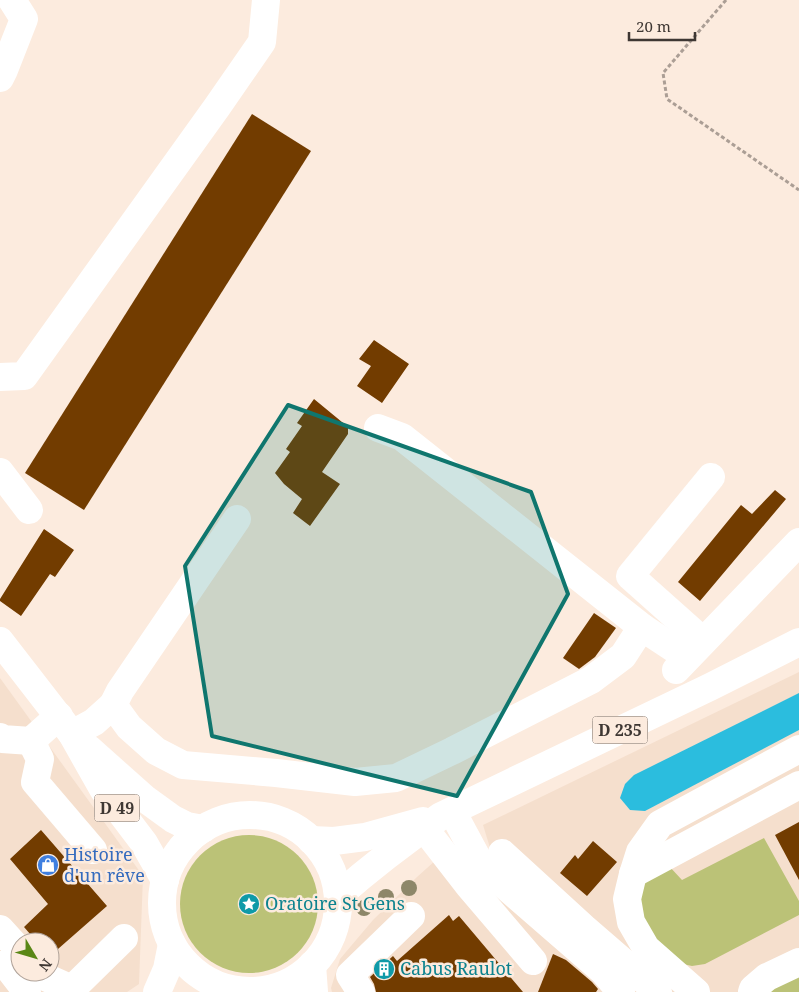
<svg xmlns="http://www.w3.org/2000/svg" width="799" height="992" font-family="'Noto Serif',serif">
	<rect width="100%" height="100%" fill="#fcebde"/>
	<g fill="#f5dfcd" fill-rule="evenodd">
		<polygon points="799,672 799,992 654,992 491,851 483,825"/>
		<path d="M 0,678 L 143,876 L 139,984 L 127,992 L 0,992 ZM 20,942 L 50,942 L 50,972 L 20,972 Z"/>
		<polygon points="475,825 489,860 642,992 332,992 331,988 340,959 373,920 417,877"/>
	</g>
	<g fill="#bbc277">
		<circle cx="249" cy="904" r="69"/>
		<polygon points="764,838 799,901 799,915 705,964 692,966 674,962 660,948 638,910 640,887 646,880 669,866 682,880"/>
		<polygon points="799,975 799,992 769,992 774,986"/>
	</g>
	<polygon fill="#2bbdde" points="799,693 799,730 645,811 630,810 620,798 625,784 634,775"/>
	<g fill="#723c00">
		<polygon points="252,114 311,151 84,510 25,473"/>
		<polygon points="374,340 409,364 382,403 357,386 371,366 359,359"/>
		<polygon points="314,399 348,427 348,434 322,472 340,484 310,526 293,513 302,499 284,484 275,473 290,452 286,449 302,426 297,423"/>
		<polygon points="775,490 786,499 700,601 678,582 741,505 752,514"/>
		<polygon points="44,529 74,550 55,577 50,574 21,616 0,601 0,599"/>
		<polygon points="594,613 616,628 595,657 579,669 563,658"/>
		<polygon points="799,822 799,880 775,835"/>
		<polygon points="41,830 107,906 50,956 50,942 37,942 24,927 48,904 10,859"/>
		<polygon points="593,841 617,862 587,896 560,873 575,855 578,859"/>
		<polygon points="449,915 453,921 459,916 523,992 376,992 374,984 370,977 393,956 397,961"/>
		<polygon points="553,954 566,960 592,982 598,989 596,992 538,992"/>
	</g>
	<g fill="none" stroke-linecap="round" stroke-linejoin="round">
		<polyline stroke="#ab9e95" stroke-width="3" stroke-dasharray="4 2.5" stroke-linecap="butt" points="726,0 663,73 667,99 799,190"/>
		<g stroke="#fff" stroke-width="28">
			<polyline points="0,78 4,70 24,19 12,0"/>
			<polyline points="0,377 24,376 217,107 262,42 266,0"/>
			<polyline points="0,472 29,510"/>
			<polyline points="643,628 687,657"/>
			<polyline points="703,641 630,576 711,477"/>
			<polyline points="676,670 799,542"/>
			<polyline points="113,705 120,691 237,519"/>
			<polyline points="72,734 94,722 113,705 129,727 156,751 183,765 276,773 355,782 396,778 452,751 591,680 623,656 634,639 643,628 402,437 378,428"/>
			<polyline points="0,737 2,739 31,741 59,716"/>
			<polyline points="31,741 40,759 35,782 93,850"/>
			<polyline points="452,811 481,865 603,971 621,992"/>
			<polyline points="424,828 469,886 533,961"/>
			<polyline points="502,853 584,928 658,992"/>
			<polyline points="633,874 799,785"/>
			<polyline points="0,929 20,951"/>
			<polyline points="0,965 6,965 27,992"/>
			<polyline points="312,965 314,992"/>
			<polyline points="39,972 43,976 72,989"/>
			<polyline points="255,991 256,992"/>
			<polyline points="74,992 72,989 124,938"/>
			<polyline points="361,992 350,975 411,916"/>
			<polyline points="696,992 646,948 631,922 627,899 633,874 640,852 660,824 799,749"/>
			<polyline points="752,992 753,989 767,977 799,962"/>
		</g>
		<g stroke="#fff" stroke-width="28">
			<polyline points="0,641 72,734 103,789 144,843 165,880"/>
			<polyline points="89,749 144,798 173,819 187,826 203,829"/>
			<circle cx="250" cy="903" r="88"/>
			<polyline points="311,840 334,841 365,837 423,821"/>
			<path d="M 338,896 C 371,867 405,841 441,816 L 710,687 L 799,642"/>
			<polyline points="157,992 167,969 172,944"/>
		</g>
	</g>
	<g fill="#8d8769">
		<circle cx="409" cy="888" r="8"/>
		<circle cx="386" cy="897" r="8"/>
		<circle cx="364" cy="908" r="8"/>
	</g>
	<path fill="#0f766e" fill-opacity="0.2" stroke="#0f766e" stroke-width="4" stroke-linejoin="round" d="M 288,405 L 531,492 L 568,594 L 457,796 L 212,736 L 185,566 Z"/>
	<defs>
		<g id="shop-disc" transform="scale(1.125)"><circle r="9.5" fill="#3f7fe0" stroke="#fcebde"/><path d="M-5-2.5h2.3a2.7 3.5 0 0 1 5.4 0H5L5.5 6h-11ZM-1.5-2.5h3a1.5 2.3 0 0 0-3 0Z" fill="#fff"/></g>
		<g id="sight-disc" transform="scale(1.125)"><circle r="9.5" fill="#0f9aa8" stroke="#fcebde"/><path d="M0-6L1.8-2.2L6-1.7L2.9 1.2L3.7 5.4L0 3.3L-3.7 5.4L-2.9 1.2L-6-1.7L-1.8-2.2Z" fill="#fff"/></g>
		<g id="building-disc" transform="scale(1.125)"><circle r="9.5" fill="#0f9aa8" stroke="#fcebde"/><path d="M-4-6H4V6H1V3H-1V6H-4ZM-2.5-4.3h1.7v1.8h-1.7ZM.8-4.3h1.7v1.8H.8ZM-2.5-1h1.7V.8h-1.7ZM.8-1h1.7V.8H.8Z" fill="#fff"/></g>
	</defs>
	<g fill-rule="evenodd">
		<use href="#shop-disc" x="48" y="865"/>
		<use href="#sight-disc" x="249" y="904"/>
		<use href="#building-disc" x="384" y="969"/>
	</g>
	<g text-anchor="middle" stroke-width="5" stroke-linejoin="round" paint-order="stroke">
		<g fill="#fcebde" stroke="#776d66" stroke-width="1">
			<rect x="592.5" y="716.5" width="55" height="27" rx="4"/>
			<rect x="94.5" y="794.5" width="45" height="27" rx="4"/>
		</g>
		<g font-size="16" font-weight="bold" fill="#3e3733">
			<text x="620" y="736">D 235</text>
			<text x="117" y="814">D 49</text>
		</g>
		<g font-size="18" fill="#366cbe" stroke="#fcebde" text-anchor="start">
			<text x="64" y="861">Histoire<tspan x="64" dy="21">d'un rêve</tspan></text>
		</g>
		<g font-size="18" fill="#0d838f" stroke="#fcebde" text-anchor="start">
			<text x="265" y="910">Oratoire St Gens</text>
			<text x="400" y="975">Cabus Raulot</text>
		</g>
	</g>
	<g transform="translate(35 957) rotate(128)"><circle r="24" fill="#fcebde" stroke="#b0a39a"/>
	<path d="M0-4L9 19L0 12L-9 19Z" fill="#5a8716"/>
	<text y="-8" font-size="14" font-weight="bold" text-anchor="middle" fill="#3e3733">N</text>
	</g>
	<path d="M629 32v8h66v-8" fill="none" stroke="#3e3733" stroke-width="2.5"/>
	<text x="636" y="32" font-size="15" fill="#3e3733" stroke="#fcebde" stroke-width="4" paint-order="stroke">20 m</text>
</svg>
